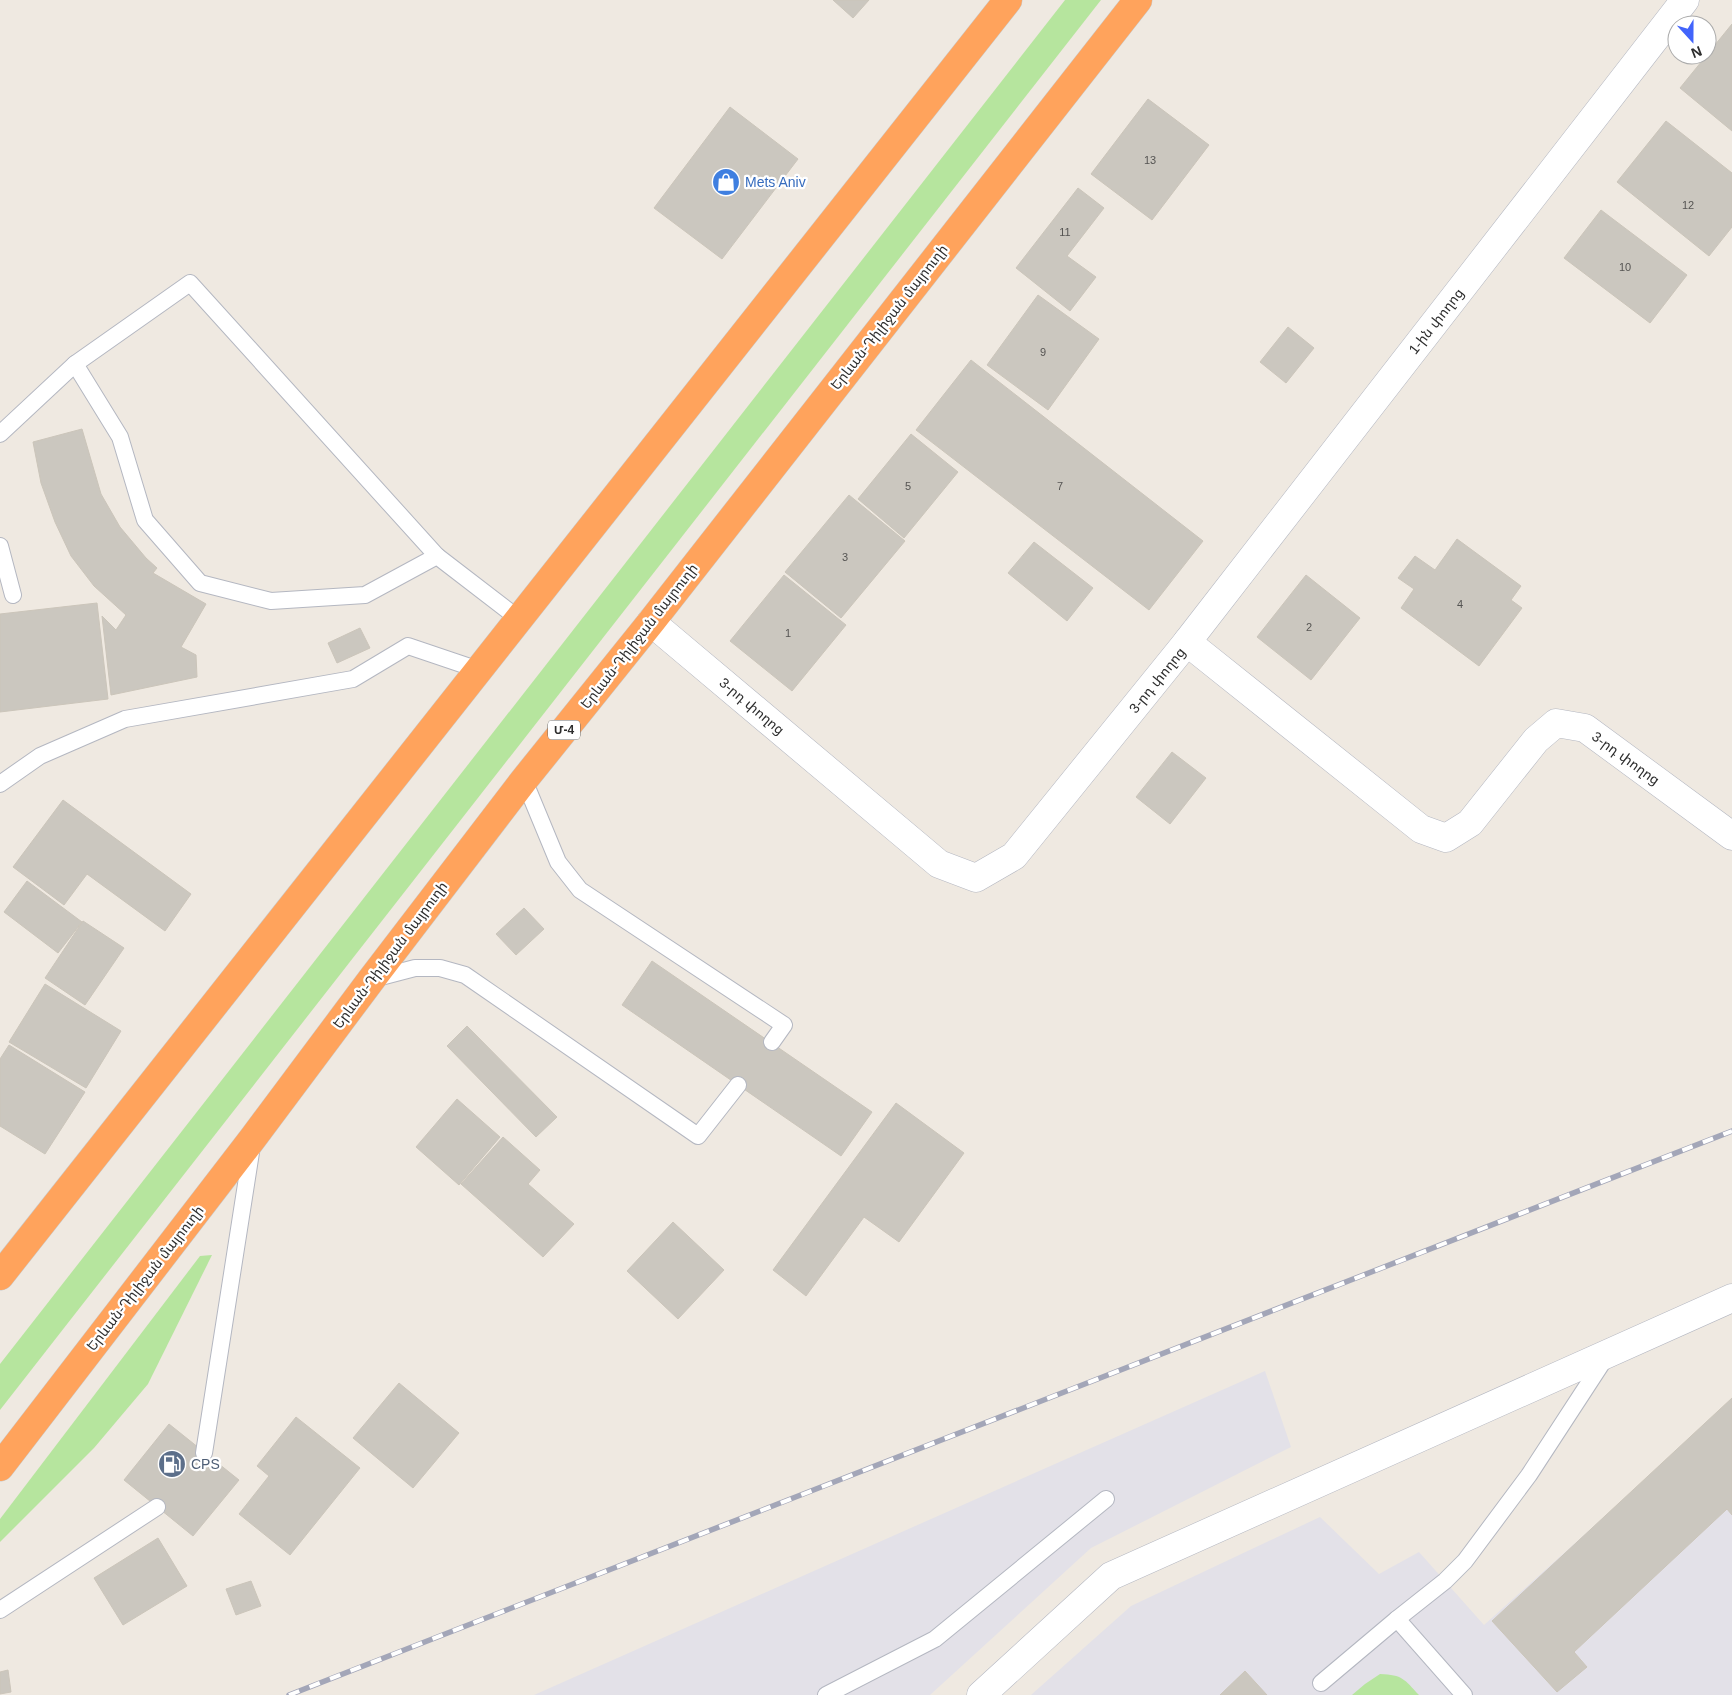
<svg xmlns="http://www.w3.org/2000/svg" width="1732" height="1695" font-family="Arial,'Noto Sans Armenian',sans-serif">
	<rect width="100%" height="100%" fill="#efe9e1"/>
	<g fill="#e3e1e8">
		<polygon points="1265,1371 1291,1447 1091,1548 930,1695 534,1695"/>
		<polygon points="1732,1402 1732,1695 1031,1695 1131,1606 1320,1517 1379,1574 1419,1552 1484,1625"/>
	</g>
	<g fill="#b6e59e">
		<polygon points="1065,0 1101,0 0,1410 0,1364"/>
		<polygon points="212,1255 148,1384 94,1448 0,1542 0,1519 200,1256"/>
		<path d="M 1380,1674 C 1403,1675 1404,1679 1419,1695 L 1352,1695 L 1365,1684 Z"/>
	</g>
	<g fill="#cbc7bf" stroke="#cbc5ba">
		<polygon points="833,0 869,0 853,18"/>
		<polygon points="1732,24 1732,131 1680,88"/>
		<polygon points="1148,99 1209,145 1152,220 1091,174"/>
		<polygon points="730,107 798,159 722,259 654,208"/>
		<polygon points="1666,121 1732,173 1732,227 1709,256 1617,182"/>
		<polygon points="1078,188 1104,208 1067,256 1096,277 1070,311 1016,268"/>
		<polygon points="1601,210 1687,275 1650,323 1564,258"/>
		<polygon points="1038,295 1099,339 1048,410 987,365"/>
		<polygon points="1288,327 1314,348 1286,383 1260,362"/>
		<polygon points="971,360 1203,541 1149,610 916,430"/>
		<polygon points="82,429 101,494 120,527 146,558 157,568 153,573 206,604 181,647 196,655 197,677 111,695 102,616 116,630 126,615 94,586 71,556 55,522 41,483 33,442"/>
		<polygon points="911,434 958,472 904,538 858,499"/>
		<polygon points="849,495 905,541 841,618 785,572"/>
		<polygon points="1457,539 1521,586 1511,600 1522,608 1479,666 1401,608 1414,589 1398,578 1415,556 1435,570"/>
		<polygon points="1034,542 1093,588 1067,621 1008,573"/>
		<polygon points="784,575 846,625 792,691 730,641"/>
		<polygon points="1306,575 1360,618 1311,680 1257,637"/>
		<polygon points="97,603 108,699 0,712 0,614"/>
		<polygon points="360,628 370,648 337,663 328,643"/>
		<polygon points="1172,752 1206,778 1170,824 1136,797"/>
		<polygon points="63,800 191,894 165,931 87,874 64,905 13,867"/>
		<polygon points="27,881 82,922 58,953 4,912"/>
		<polygon points="524,908 544,929 516,955 496,934"/>
		<polygon points="83,921 124,948 85,1005 45,978"/>
		<polygon points="652,961 872,1112 841,1156 622,1005"/>
		<polygon points="45,984 121,1031 86,1088 9,1042"/>
		<polygon points="467,1026 557,1117 536,1137 447,1046"/>
		<polygon points="9,1045 85,1092 45,1154 0,1126 0,1059"/>
		<polygon points="457,1099 500,1137 459,1185 416,1147"/>
		<polygon points="896,1103 964,1153 899,1242 864,1217 806,1296 773,1270"/>
		<polygon points="503,1137 540,1170 528,1184 574,1224 543,1257 461,1184"/>
		<polygon points="673,1222 724,1270 678,1319 627,1271"/>
		<polygon points="399,1383 459,1433 413,1488 353,1438"/>
		<polygon points="1732,1398 1732,1515 1727,1509 1574,1652 1587,1667 1557,1692 1492,1621"/>
		<polygon points="296,1417 360,1468 290,1555 239,1514 269,1476 257,1466"/>
		<polygon points="169,1424 239,1480 193,1536 124,1480"/>
		<polygon points="158,1538 187,1586 123,1625 94,1578"/>
		<polygon points="251,1581 261,1606 236,1615 226,1589"/>
		<polygon points="8,1670 11,1692 0,1694 0,1672"/>
		<polygon points="1245,1671 1267,1695 1220,1695"/>
	</g>
	<g fill="none" stroke-linecap="round" stroke-linejoin="round">
		<g stroke="#b4b7c1" stroke-width="18">
			<g id="lane">
				<polyline points="75,364 190,283 437,556"/>
				<polyline points="0,434 75,364 120,437 145,520 200,583 271,601 365,595 437,556 519,619"/>
				<polyline points="0,546 13,595"/>
				<polyline points="524,780 558,862 580,890 784,1025 772,1042"/>
				<polyline points="0,784 40,756 125,719 353,679 408,646 479,670"/>
				<polyline points="373,979 415,968 440,968 465,975 698,1136 738,1085"/>
				<polyline points="204,1453 252,1146"/>
				<polyline points="0,1610 157,1507"/>
				<polyline points="1397,1619 1464,1695"/>
				<polyline points="1321,1683 1397,1619 1445,1581 1465,1561 1529,1475 1606,1357"/>
				<polyline points="826,1695 935,1639 1106,1499"/>
			</g>
		</g>
		<g stroke="#b4b7c1" stroke-width="29">
			<g id="street">
				<polyline points="651,622 939,864 976,878 1014,856 1187,642 1421,829 1446,838 1470,823 1536,740 1556,723 1585,728 1732,836"/>
				<polyline points="1187,642 1685,0"/>
				<polyline points="981,1695 1111,1576 1732,1298"/>
			</g>
		</g>
		<g stroke="#c9c9c9" stroke-width="29">
			<g id="highway">
				<polyline points="0,1276 1008,0"/>
				<polyline points="0,1467 253,1138 371,980 524,780 651,622 1138,0"/>
			</g>
		</g>
		<use href="#lane" stroke="#fff" stroke-width="16"/>
		<use href="#street" stroke="#fff" stroke-width="28"/>
		<use href="#highway" stroke="#ffa35c" stroke-width="28"/>
		<g stroke="#a3a6b8" stroke-width="5.5">
			<polyline id="rail" points="289,1695 1732,1131"/>
		</g>
		<use href="#rail" stroke="#fff" stroke-width="4" stroke-dasharray="11" stroke-linecap="butt"/>
	</g>
	<defs>
		<g id="shop-disc" transform="scale(1.4375)"><circle r="9.5" fill="#3f7fe0" stroke="#fff"/><path d="M-5-2.5h2.3a2.7 3.5 0 0 1 5.4 0H5L5.5 6h-11ZM-1.5-2.5h3a1.5 2.3 0 0 0-3 0Z" fill="#fff"/></g>
		<g id="fuel-disc" transform="scale(1.4375)"><circle r="9.5" fill="#5c6f8a" stroke="#fff"/><path d="M-5.5-6h7V0h2V4h1.3V-2.5L3-4.5l.8-.8L6-3V5H2.5V1h-1V6h-7ZM-4.2-4.7v3.2H.2V-4.7Z" fill="#fff"/></g>
	</defs>
	<g fill-rule="evenodd">
		<use href="#shop-disc" x="726" y="182"/>
		<use href="#fuel-disc" x="172" y="1464"/>
	</g>
	<g text-anchor="middle" stroke-width="4.5" stroke-linejoin="round" paint-order="stroke">
		<g font-size="11" fill="#555452">
			<text x="1150" y="164">13</text>
			<text x="1688" y="209">12</text>
			<text x="1065" y="236">11</text>
			<text x="1625" y="271">10</text>
			<text x="1043" y="356">9</text>
			<text x="908" y="490">5</text>
			<text x="1060" y="490">7</text>
			<text x="845" y="561">3</text>
			<text x="1460" y="608">4</text>
			<text x="1309" y="631">2</text>
			<text x="788" y="637">1</text>
		</g>
		<rect fill="#fff" stroke="#6d6d6d" stroke-width="1" x="548" y="720.5" width="32" height="19" rx="4"/>
		<g font-size="12" font-weight="bold" fill="#2e2e2e">
			<text x="564" y="734">Մ-4</text>
		</g>
		<g font-size="14" fill="#366cbe" stroke="#fff" text-anchor="start">
			<text x="745" y="187">Mets Aniv</text>
		</g>
		<g font-size="14" fill="#2e2e2e" stroke="#fff">
			<text transform="translate(889 317) rotate(-52)" y="5">Երևան-Դիլիջան մայրուղի</text>
			<text transform="translate(1436 321) rotate(-52)" y="5">1-ին փողոց</text>
			<text transform="translate(639 636) rotate(-52)" y="5">Երևան-Դիլիջան մայրուղի</text>
			<text transform="translate(1157 680) rotate(-51)" y="5">3-րդ փողոց</text>
			<text transform="translate(752 706) rotate(40)" y="5">3-րդ փողոց</text>
			<text transform="translate(1626 758) rotate(36)" y="5">3-րդ փողոց</text>
			<text transform="translate(390 955) rotate(-53)" y="5">Երևան-Դիլիջան մայրուղի</text>
			<text transform="translate(145 1278) rotate(-52)" y="5">Երևան-Դիլիջան մայրուղի</text>
		</g>
		<g font-size="14" fill="#4e5e75" stroke="#fff" text-anchor="start">
			<text x="191" y="1469">CPS</text>
		</g>
	</g>
	<g transform="translate(1692 40) rotate(159)"><circle r="24" fill="#ffffff" stroke="#ababab"/>
	<path d="M0-4L9 19L0 12L-9 19Z" fill="#4264fb"/>
	<text y="-8" font-size="14" font-weight="bold" text-anchor="middle" fill="#2e2e2e">N</text>
	</g>
</svg>
